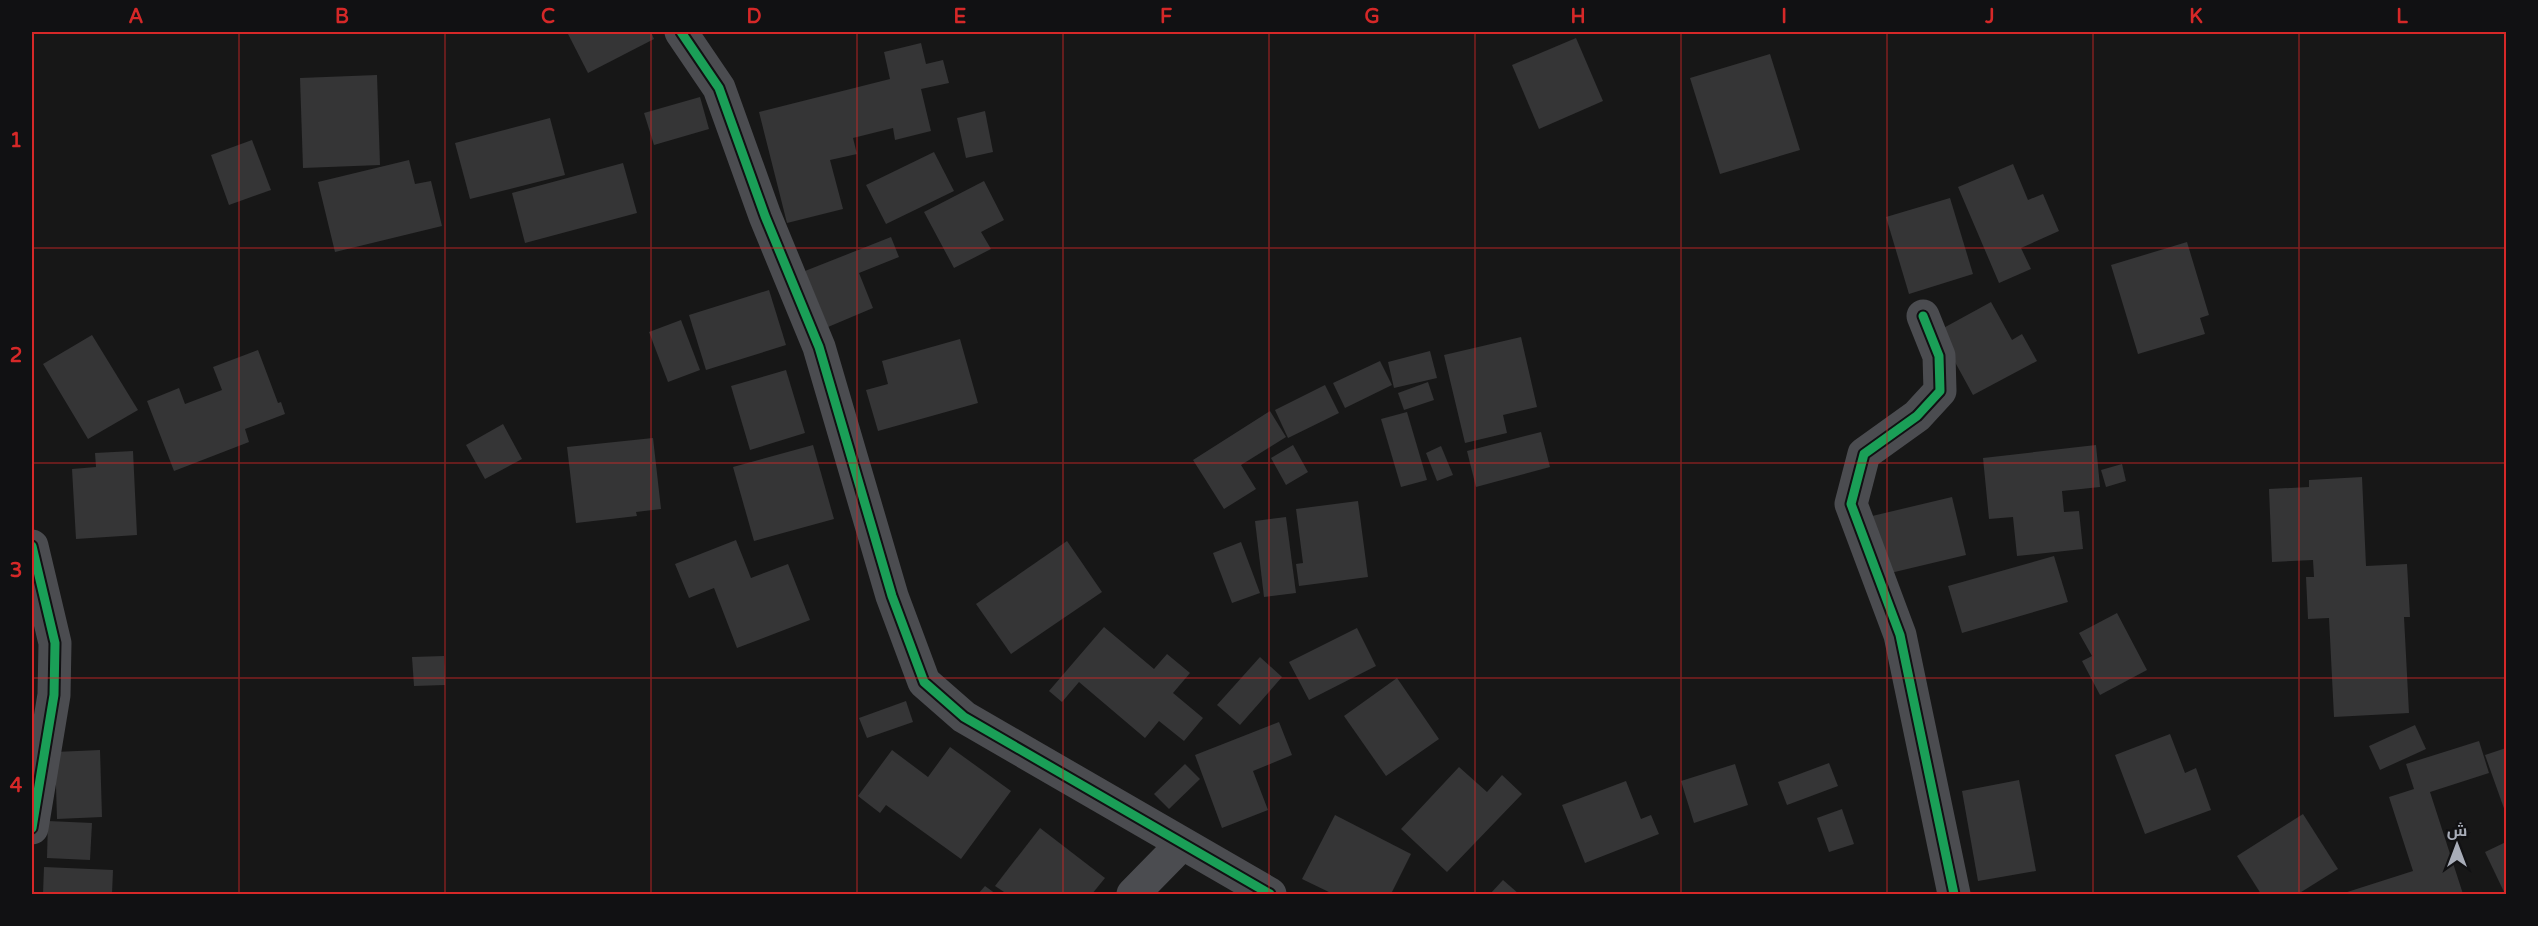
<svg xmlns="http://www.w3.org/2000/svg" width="2538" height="926" font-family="'Varela Round',Cairo,sans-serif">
	<rect width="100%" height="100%" fill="#171717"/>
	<g fill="#353536">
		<polygon points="567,32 651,32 654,39 588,73"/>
		<polygon points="1576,38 1603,101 1539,129 1512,65"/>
		<polygon points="921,43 926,64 943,60 949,83 921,89 931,131 895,140 893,128 853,138 857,154 830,160 843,209 787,223 759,112 890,79 884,52"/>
		<polygon points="1770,54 1800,150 1720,174 1690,78"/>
		<polygon points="377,75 380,165 303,168 300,78"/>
		<polygon points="700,97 709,129 654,145 644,113"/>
		<polygon points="985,111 993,152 966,158 957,118"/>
		<polygon points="550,118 565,175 470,199 455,143"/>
		<polygon points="252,140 271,190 229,205 211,155"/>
		<polygon points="934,152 954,191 886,224 866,185"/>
		<polygon points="409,160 415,184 431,181 442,226 335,252 318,182"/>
		<polygon points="623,163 637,213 525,243 512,193"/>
		<polygon points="2013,164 2028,200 2043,194 2059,231 2021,248 2031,269 1999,283 1958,187"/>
		<polygon points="984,181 1004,220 981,232 991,249 954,268 924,212"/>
		<polygon points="1950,198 1973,274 1909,294 1886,217"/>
		<polygon points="891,237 899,257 859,273 873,308 828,327 805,271"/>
		<polygon points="2187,242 2209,315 2200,318 2205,334 2138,354 2111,265"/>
		<polygon points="769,290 786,345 706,370 689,315"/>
		<polygon points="1991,302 2012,340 2022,334 2037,361 1973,395 1938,331"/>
		<polygon points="681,320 700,370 668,382 649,332"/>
		<polygon points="92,335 138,410 88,439 43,364"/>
		<polygon points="1521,337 1537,407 1503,415 1507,433 1465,443 1444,355"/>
		<polygon points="960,339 978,403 878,431 866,390 888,384 882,361"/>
		<polygon points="258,350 278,403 281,402 285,414 245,429 249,442 174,471 147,401 179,388 185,404 222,390 213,367"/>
		<polygon points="1430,351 1437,378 1394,388 1388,362"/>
		<polygon points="1380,361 1392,385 1345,408 1333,383"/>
		<polygon points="786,370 805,433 750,450 731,386"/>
		<polygon points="1428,382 1434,400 1404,410 1398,393"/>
		<polygon points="1325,385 1339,413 1288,438 1275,410"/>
		<polygon points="1270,411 1286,437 1241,465 1256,489 1224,509 1193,460"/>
		<polygon points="1407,412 1427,480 1401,487 1381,419"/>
		<polygon points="503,424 522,459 485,479 466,445"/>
		<polygon points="1541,432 1550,467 1476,487 1467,451"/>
		<polygon points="653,438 661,509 636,512 637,516 576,523 567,447"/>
		<polygon points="813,445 834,519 754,541 733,467"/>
		<polygon points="1293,445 1308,472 1286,485 1271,458"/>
		<polygon points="2096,445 2100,487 2062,491 2064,512 2079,511 2083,549 2017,556 2013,517 1989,519 1983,458"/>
		<polygon points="1441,446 1453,475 1437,481 1426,453"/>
		<polygon points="133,451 137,535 76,539 72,469 96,467 95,453"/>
		<polygon points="2122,464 2126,481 2106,487 2101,470"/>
		<polygon points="2362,477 2366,566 2407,564 2410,617 2404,617 2409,713 2334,717 2329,618 2308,619 2306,577 2314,577 2313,560 2272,562 2269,489 2309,487 2309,480"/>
		<polygon points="1952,497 1966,555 1882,575 1868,517"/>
		<polygon points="1358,501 1368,577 1299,586 1296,564 1303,563 1296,509"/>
		<polygon points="1286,517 1296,593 1264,597 1255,521"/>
		<polygon points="736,540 751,578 788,564 810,620 737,648 714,588 689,598 675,564"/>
		<polygon points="1067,541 1102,592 1011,654 976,604"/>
		<polygon points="1241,542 1260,593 1232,603 1213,553"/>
		<polygon points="2054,556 2068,602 1962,633 1948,586"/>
		<polygon points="2117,613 2147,670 2100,695 2082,661 2092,656 2079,633"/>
		<polygon points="1104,627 1154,669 1167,654 1190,673 1173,693 1203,718 1184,741 1159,721 1145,738 1079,682 1062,702 1049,691"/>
		<polygon points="1357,628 1376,666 1309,700 1289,662"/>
		<polygon points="444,656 445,685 414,686 412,657"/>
		<polygon points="1260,657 1282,677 1240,725 1217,705"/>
		<polygon points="1397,678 1439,739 1386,776 1344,716"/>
		<polygon points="906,701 913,722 867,738 859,718"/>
		<polygon points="1279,722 1292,755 1253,771 1268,810 1222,828 1195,755"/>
		<polygon points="2415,725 2426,749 2380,770 2369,746"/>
		<polygon points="2170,734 2185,773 2196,768 2211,810 2145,834 2115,755"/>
		<polygon points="2479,741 2489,773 2430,792 2463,894 2341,894 2413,871 2389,797 2414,789 2406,764"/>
		<polygon points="950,747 1011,791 961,859 886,805 880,813 858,796 892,750 928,777"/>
		<polygon points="2506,748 2506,814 2485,755"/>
		<polygon points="100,750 102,817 57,819 55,752"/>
		<polygon points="1829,763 1838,786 1787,805 1778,782"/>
		<polygon points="1185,764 1200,779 1169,809 1154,794"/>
		<polygon points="1735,764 1748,805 1694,823 1681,781"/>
		<polygon points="1459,767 1487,792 1502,775 1522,794 1447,872 1401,829"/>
		<polygon points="2019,780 2036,871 1978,881 1962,791"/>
		<polygon points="1626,781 1641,819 1651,815 1659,834 1585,863 1562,805"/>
		<polygon points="1842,809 1854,844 1829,852 1817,818"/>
		<polygon points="2303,814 2338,869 2298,894 2261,894 2237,856"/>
		<polygon points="1335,815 1411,854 1391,894 1333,894 1302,879"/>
		<polygon points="48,821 92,823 90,860 47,858"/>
		<polygon points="1040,828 1105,878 1092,894 1007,894 995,886"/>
		<polygon points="2506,842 2506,894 2505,894 2485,852"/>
		<polygon points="44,867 113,870 112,894 43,894"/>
		<polygon points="1503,880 1519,894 1490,894"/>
		<polygon points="985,886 996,894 978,894"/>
	</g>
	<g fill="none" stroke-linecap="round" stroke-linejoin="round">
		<g stroke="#4b4c50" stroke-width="33">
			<polyline points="681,32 719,88 765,216 819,347 892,596 924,682 964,717 1270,894"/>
			<polyline points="1923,316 1939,356 1940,391 1917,416 1864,454 1851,504 1900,635 1954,894"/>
			<polyline points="32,546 55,643 54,695 32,828"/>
			<polyline points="1133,894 1182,844"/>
		</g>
		<g stroke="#111113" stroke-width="13">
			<g id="cycleway">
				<polyline points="681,32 719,88 765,216 819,347 892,596 924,682 964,717 1270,894"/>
				<polyline points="1923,316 1939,356 1940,391 1917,416 1864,454 1851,504 1900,635 1954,894"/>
				<polyline points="32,546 55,643 54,695 32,828"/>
			</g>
		</g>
		<use href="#cycleway" stroke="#1a9f57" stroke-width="9"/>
	</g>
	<path fill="none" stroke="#d62828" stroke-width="1.5" stroke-opacity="0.55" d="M 239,32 L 239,894M 445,32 L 445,894M 651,32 L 651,894M 857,32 L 857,894M 1063,32 L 1063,894M 1269,32 L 1269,894M 1475,32 L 1475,894M 1681,32 L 1681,894M 1887,32 L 1887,894M 2093,32 L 2093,894M 2299,32 L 2299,894M 32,248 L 2506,248M 32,463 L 2506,463M 32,678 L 2506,678"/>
	<rect width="2538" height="926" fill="none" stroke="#111113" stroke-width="66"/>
	<g transform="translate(2457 845)" stroke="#111113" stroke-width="4.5" paint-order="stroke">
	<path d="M0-4.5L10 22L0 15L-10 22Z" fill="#a8adb8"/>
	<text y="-9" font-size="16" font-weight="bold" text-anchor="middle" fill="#a8adb8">ش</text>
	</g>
	<rect x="33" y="33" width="2472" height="860" fill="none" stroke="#d62828" stroke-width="2"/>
	<g font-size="20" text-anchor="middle" font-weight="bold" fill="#d62828">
		<text x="136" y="23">A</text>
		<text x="342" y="23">B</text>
		<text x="548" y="23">C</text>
		<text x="754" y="23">D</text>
		<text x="960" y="23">E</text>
		<text x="1166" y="23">F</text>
		<text x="1372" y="23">G</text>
		<text x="1578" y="23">H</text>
		<text x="1784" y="23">I</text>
		<text x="1990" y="23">J</text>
		<text x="2196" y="23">K</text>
		<text x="2402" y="23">L</text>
		<text x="16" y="147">1</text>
		<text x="16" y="362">2</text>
		<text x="16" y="577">3</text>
		<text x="16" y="792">4</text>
	</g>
</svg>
